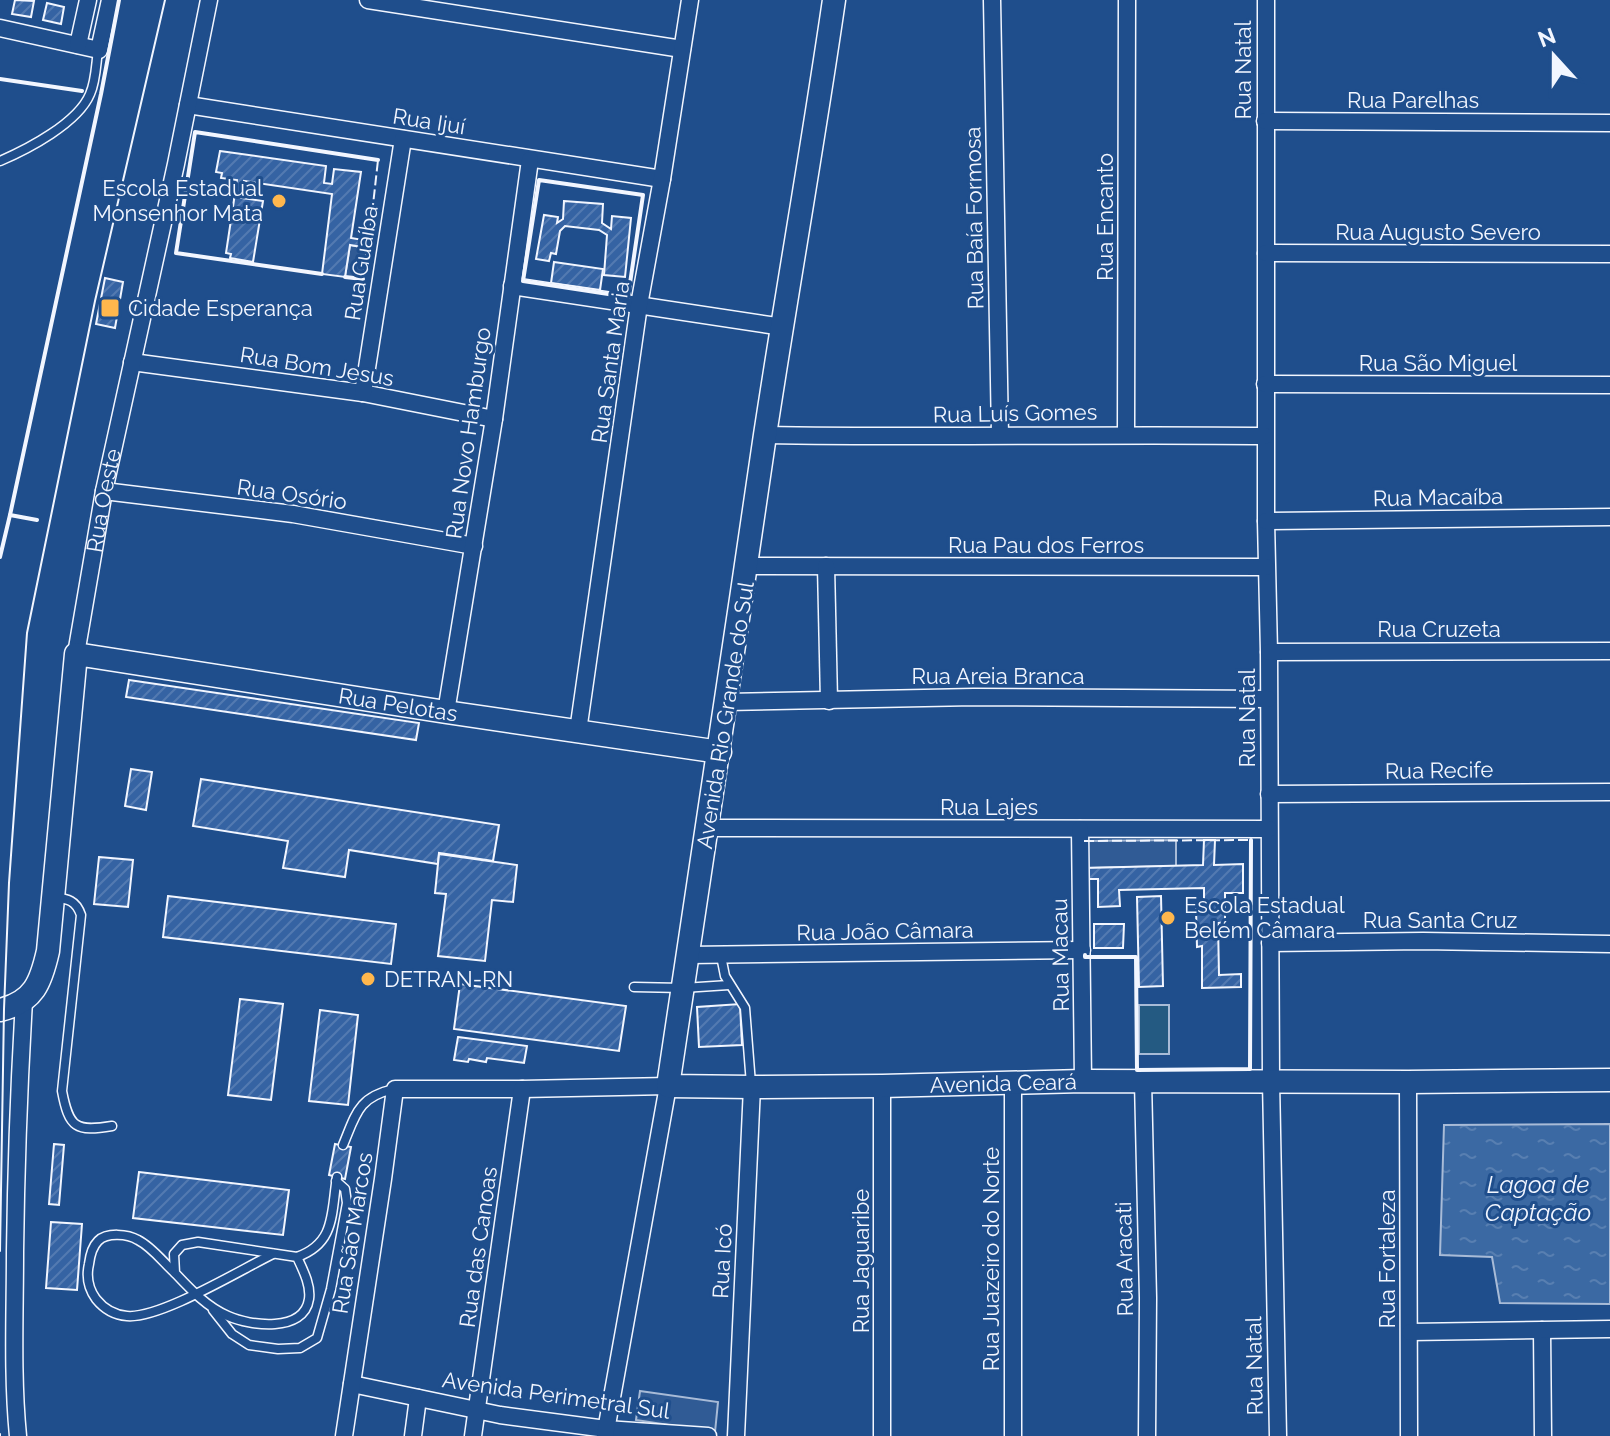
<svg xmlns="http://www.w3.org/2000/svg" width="1610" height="1436" font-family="Raleway,sans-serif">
	<defs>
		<pattern id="water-ripples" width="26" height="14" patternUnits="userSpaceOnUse" patternTransform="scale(2)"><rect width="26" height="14" fill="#3b69a3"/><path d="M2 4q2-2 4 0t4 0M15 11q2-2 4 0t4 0" fill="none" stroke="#587fb1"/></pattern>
		<pattern id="building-hatch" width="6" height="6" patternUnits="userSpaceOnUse" patternTransform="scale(2)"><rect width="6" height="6" fill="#3563a3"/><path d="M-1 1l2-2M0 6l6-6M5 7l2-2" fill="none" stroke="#537ab1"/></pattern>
	</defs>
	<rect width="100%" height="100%" fill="#1f4e8c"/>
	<rect fill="#245a82" stroke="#a8bbd7" stroke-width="2" x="1139" y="1005" width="30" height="49"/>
	<g fill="#305b95" stroke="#a8bbd7" stroke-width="2">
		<polygon points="350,245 367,248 363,279 345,277"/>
		<polygon points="1176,840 1176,866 1084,868 1084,841"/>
		<polygon points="640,1391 718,1402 715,1432 636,1420"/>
	</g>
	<polygon fill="url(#water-ripples)" stroke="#a8bbd7" stroke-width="2" points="1610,1124 1610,1304 1500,1303 1492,1257 1440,1255 1444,1125"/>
	<g fill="url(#building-hatch)" stroke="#f2f6ff" stroke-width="2">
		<polygon points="15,0 34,1 31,17 12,14"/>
		<polygon points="47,3 64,7 61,24 43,20"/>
		<polygon points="220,151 326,166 324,183 332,184 334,169 361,172 351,238 369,241 368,245 367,248 350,245 345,277 322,274 332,194 244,181 241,198 263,201 253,262 230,258 231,254 226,253 237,180 221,178 222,173 216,172"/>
		<polygon points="564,201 603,204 602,223 611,229 612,216 631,218 625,277 604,275 607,235 599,230 565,226 560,231 556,254 551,253 549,261 536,259 544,215 558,217 557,223 563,219"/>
		<polygon points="554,262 603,269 600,290 551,283"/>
		<polygon points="105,278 123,282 115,328 96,324"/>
		<polygon points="129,680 419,723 416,740 126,697"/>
		<polygon points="131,769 152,772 146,810 125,806"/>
		<polygon points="201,779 499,825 493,861 439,853 438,864 349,850 345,877 283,868 288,841 193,826"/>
		<polygon points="1204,840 1215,840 1214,865 1243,864 1243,893 1225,893 1225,922 1218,923 1219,975 1241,974 1241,987 1202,988 1202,946 1197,947 1196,909 1204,909 1204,888 1119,890 1120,906 1098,907 1098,879 1084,879 1084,868 1203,865"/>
		<polygon points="439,854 517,865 513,902 492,900 485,961 438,956 446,894 435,893"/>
		<polygon points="99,857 133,860 128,907 94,904"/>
		<polygon points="168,896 396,924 391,964 163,937"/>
		<polygon points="1161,896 1163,986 1139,987 1137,897"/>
		<polygon points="1094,924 1124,924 1123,948 1094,948"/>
		<polygon points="460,984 626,1006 619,1051 454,1029"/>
		<polygon points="240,999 283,1004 271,1100 228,1095"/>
		<polygon points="740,1004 742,1045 699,1047 697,1007"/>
		<polygon points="320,1010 358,1015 348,1105 309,1101"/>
		<polygon points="458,1037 527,1046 524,1063 487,1058 486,1062 469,1059 468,1062 454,1060"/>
		<polygon points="54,1144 64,1145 59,1205 49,1204"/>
		<polygon points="335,1144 351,1147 345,1179 329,1175"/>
		<polygon points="139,1172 289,1190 283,1235 133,1218"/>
		<polygon points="51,1222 82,1224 77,1290 46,1288"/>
	</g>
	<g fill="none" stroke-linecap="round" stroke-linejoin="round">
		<g stroke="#f2f6ff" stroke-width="11">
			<g id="lane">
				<path d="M 0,161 C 28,149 78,123 90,94 C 96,81 96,64 98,50"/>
				<path d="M 53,897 C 68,899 76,900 81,915 L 62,1091 C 69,1128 76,1132 112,1126"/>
				<polyline points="721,956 725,976 745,1008 751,1084"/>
				<polyline points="634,987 683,988 729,985"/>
				<path d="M 343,1145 C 356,1114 358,1097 394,1089"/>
				<path d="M 297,1257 C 303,1270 311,1285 309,1299 C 304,1333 250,1326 228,1316 C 207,1307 191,1290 175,1273 L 174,1254 L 182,1245 L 198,1242 L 297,1257 C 336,1243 331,1213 337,1177"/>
				<path d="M 175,1273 C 163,1262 152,1247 138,1240 C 128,1234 107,1232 98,1241 C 92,1247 90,1256 89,1264 C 86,1277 88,1288 96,1299 C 104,1309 114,1315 127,1316 C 160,1319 240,1270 273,1254"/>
				<polyline points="213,1310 232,1334 249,1345 278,1349 300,1348 317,1338 331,1289 347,1203 345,1189 336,1181"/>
			</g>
		</g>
		<g stroke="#f2f6ff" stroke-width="19">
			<g id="street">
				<polyline points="368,0 682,49"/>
				<polyline points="992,0 1000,435"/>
				<polyline points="1266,0 1266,521 1269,652 1271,1081 1278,1436"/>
				<polyline points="0,28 99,50 110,0"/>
				<polyline points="78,45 88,0"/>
				<polyline points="188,105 662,179"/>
				<polyline points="1265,121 1610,123"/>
				<polyline points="1266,253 1610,254"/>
				<polyline points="512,286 783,327"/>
				<polyline points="132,362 363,393 494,419"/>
				<polyline points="1265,384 1610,385"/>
				<polyline points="363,393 403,139"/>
				<polyline points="1126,434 1127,0"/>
				<path d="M 765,435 C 932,438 1099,434 1265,436"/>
				<polyline points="104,491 293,514 474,546"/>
				<polyline points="1266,521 1610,517"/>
				<polyline points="747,566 1266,567"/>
				<polyline points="826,566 829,701"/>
				<polyline points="1269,652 1610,651"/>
				<path id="s1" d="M 76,654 L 104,491 L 176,164 L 209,0"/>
				<polyline points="727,702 974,697 1268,699"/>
				<polyline points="446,712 494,419 530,160"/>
				<polyline points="578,731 639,305 662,179 690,0"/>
				<polyline points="1269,794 1610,792"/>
				<polyline points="708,828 1269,829"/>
				<polyline points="1080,829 1083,1081"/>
				<polyline points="1270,943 1423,941 1610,944"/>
				<polyline points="688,955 1082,950"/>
				<polyline points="1143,1081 1148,1298 1147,1436"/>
				<polyline points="1408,1082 1409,1436"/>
				<polyline points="1542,1330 1543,1436"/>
				<polyline points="1410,1332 1610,1329"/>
				<polyline points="352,1384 500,1415 606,1429 708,1436"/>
				<path d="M 18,1436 C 12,1375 15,1314 15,1252 C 16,1168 19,1085 24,1001"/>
				<polyline points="344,1436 383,1179 395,1089 522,1089 668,1086 605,1436"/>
				<polyline points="413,1436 418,1398"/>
				<polyline points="473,1436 522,1089"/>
				<polyline points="736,1436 752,1087"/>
				<polyline points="882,1436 882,1086"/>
				<polyline points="1013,1436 1013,1083"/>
			</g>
		</g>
		<g stroke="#f2f6ff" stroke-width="25">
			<g id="secondary">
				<path id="s2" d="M 834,0 C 813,145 787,290 765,435 C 733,652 702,869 668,1086 L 752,1087 L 882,1086 L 1083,1081 L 1408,1082 L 1610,1080"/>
				<path id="s3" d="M 0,1010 C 34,1002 41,982 48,951 L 76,654 L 446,712 L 720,752"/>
			</g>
		</g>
		<use href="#lane" stroke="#1f4e8c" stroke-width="8"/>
		<use href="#street" stroke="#1f4e8c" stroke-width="16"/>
		<use href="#secondary" stroke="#1f4e8c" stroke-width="22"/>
		<g stroke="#f2f6ff" stroke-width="2">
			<polyline points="0,1251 4,1009 9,883 27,633 95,301 165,0"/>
			<polyline points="0,1434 0,1436"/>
		</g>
		<g stroke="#f2f6ff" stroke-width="2" stroke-dasharray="10 4" stroke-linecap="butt">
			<polyline points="369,241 378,160"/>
			<polyline points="363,279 367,248"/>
			<polyline points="1084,841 1251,840"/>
		</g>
		<g stroke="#f2f6ff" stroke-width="4">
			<polyline points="0,79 82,91"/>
			<polygon points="539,180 643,195 628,297 523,281"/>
			<polyline points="322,274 176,253 195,132 378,160"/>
			<polyline points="345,277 363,279"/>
			<polyline points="37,520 10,515 101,94 119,0"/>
			<polyline points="0,557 10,515"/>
			<polyline points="1085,955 1085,957 1136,957 1137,1070 1250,1069 1251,840"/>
		</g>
	</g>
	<g fill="#ffb74d" stroke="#1f4e8c" stroke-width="3">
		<circle cx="279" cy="201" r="8"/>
		<rect x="100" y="298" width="20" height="20" rx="4"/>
		<circle cx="1168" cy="918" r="8"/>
		<circle cx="368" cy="979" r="8"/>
	</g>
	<g text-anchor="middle" stroke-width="6" stroke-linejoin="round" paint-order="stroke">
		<g font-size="22" fill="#f2f6ff" stroke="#1f4e8c">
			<text transform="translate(1243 70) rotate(-90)" y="8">Rua Natal</text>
			<text x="1413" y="108">Rua Parelhas</text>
			<text transform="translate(429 121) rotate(9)" y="8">Rua Ijuí</text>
			<text transform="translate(1105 217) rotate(-90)" y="8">Rua Encanto</text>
			<text transform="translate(974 218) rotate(-91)" y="8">Rua Baía Formosa</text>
			<text x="1438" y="240">Rua Augusto Severo</text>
			<text transform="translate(361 263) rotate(-81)" y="8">Rua Guaíba</text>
			<text transform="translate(610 362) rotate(-82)" y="8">Rua Santa Maria</text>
			<text x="1438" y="371">Rua São Miguel</text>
			<text transform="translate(317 366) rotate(9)" y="8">Rua Bom Jesus</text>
			<text transform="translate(1015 413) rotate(-1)" y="8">Rua Luís Gomes</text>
			<text transform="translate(468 433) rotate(-82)" y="8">Rua Novo Hamburgo</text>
			<text transform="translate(292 494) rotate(8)" y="8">Rua Osório</text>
			<text transform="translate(1438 497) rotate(-1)" y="8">Rua Macaíba</text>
			<text dy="8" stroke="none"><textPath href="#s1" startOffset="156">Rua Oeste</textPath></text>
			<text x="1046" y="553">Rua Pau dos Ferros</text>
			<text x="1439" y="637">Rua Cruzeta</text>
			<text x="998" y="684">Rua Areia Branca</text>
			<text dy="8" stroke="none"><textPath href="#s3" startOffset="706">Rua Pelotas</textPath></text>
			<text transform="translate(725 715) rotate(-81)" y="8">Avenida Rio Grande do Sul</text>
			<text transform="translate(1247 718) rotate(-90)" y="8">Rua Natal</text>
			<text transform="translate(1439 770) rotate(-1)" y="8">Rua Recife</text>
			<text x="989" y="815">Rua Lajes</text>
			<text x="1440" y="928">Rua Santa Cruz</text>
			<text transform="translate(885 931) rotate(-1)" y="8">Rua João Câmara</text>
			<text transform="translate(1060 955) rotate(-91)" y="8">Rua Macau</text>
			<text dy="8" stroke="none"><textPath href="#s2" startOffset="1434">Avenida Ceará</textPath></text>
			<text transform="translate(352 1233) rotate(-81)" y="8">Rua São Marcos</text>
			<text transform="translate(478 1247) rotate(-82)" y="8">Rua das Canoas</text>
			<text transform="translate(991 1259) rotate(-90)" y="8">Rua Juazeiro do Norte</text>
			<text transform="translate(1124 1259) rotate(-91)" y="8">Rua Aracati</text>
			<text transform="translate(1387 1259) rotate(-90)" y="8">Rua Fortaleza</text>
			<text transform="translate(722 1261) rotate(-87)" y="8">Rua Icó</text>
			<text transform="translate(861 1261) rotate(-90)" y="8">Rua Jaguaribe</text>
			<text transform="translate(1254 1366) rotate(-91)" y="8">Rua Natal</text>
			<text transform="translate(556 1395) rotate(8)" y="8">Avenida Perimetral Sul</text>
		</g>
		<g font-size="22" fill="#f2f6ff" stroke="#1f4e8c" text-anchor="start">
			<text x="263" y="196" text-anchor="end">Escola Estadual<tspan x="263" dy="25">Monsenhor Mata</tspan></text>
			<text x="128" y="316">Cidade Esperança</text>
			<text x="1184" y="913">Escola Estadual<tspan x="1184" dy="25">Belém Câmara</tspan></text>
			<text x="384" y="987">DETRAN-RN</text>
		</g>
		<g font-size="24" font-style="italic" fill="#f2f6ff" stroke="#1f4e8c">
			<text x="1538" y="1193">Lagoa de<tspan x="1538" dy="28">Captação</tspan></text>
		</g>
	</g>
	<g transform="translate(1554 56) rotate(339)" stroke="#1f4e8c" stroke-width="6" paint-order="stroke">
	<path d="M0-6L14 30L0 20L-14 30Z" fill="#f2f6ff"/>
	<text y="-12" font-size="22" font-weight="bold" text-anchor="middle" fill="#f2f6ff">N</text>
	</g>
</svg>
